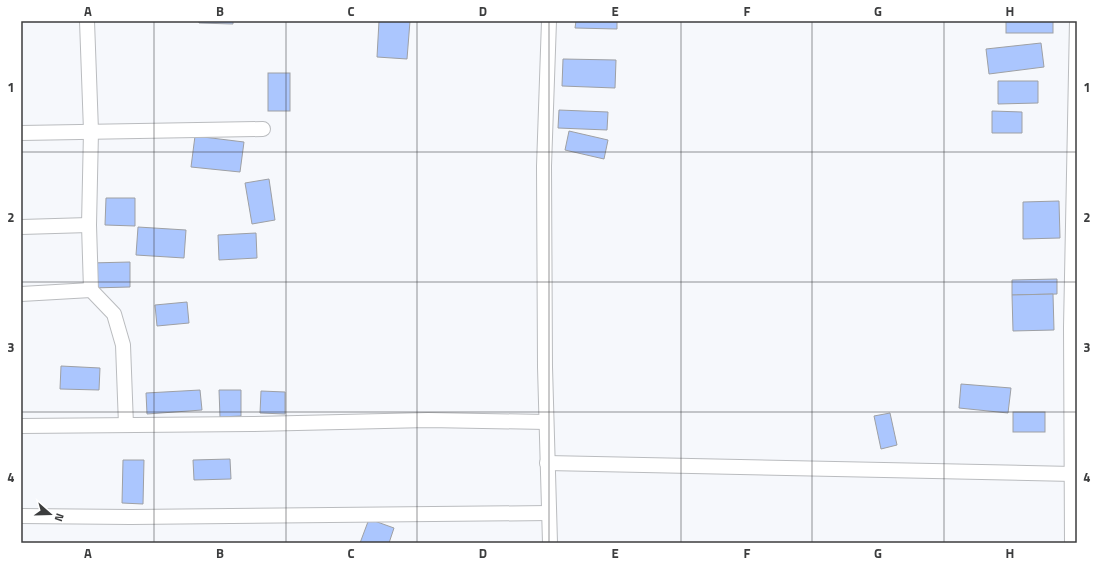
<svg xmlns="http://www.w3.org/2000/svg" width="1098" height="564" font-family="'Titillium Web',sans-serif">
	<rect width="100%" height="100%" fill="#f6f8fc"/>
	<g fill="#abc6fe" stroke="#9ea0a4">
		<polygon points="199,21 233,21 233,24 199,23"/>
		<polygon points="379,21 410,21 407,59 377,57"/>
		<polygon points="576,21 617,21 617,29 575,28"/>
		<rect x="1006" y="21" width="47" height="12"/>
		<polygon points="1041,43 1044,67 989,74 986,49"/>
		<polygon points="563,59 616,60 615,88 562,86"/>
		<rect x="268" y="73" width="22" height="38"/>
		<polygon points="998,81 1038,81 1038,103 998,104"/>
		<polygon points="559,110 608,112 607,130 558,128"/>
		<polygon points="992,111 1022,112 1022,133 992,133"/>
		<polygon points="569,131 608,140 604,159 565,150"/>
		<polygon points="195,136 244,142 240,172 191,167"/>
		<polygon points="269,179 275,220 252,224 245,183"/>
		<polygon points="106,198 135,198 135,226 105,225"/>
		<polygon points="1059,201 1060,238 1023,239 1023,202"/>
		<polygon points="138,227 186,230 184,258 136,255"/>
		<polygon points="256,233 257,258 219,260 218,235"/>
		<polygon points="130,262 130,287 91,288 90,263"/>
		<polygon points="1057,279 1057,294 1012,295 1012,280"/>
		<polygon points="1053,294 1054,330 1013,331 1012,295"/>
		<polygon points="187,302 189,323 157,326 155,305"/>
		<polygon points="61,366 100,368 99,390 60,389"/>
		<polygon points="961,384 1011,388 1008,413 959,408"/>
		<polygon points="200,390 202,410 147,414 146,393"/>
		<polygon points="219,390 241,390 241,416 220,417"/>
		<polygon points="261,391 285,392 285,414 260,413"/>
		<rect x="1013" y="412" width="32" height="20"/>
		<polygon points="890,413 897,445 881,449 874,416"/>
		<polygon points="230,459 231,479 194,480 193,460"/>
		<polygon points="123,460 144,460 143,504 122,503"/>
		<polygon points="369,519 394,528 389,543 360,543"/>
	</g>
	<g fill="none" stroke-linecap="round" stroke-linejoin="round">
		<g stroke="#babcbf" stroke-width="16">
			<g id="minor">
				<polyline points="87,21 91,131 89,225 91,290 114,314 123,345 126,425"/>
				<polyline points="549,21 544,166 545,367 550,543"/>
				<polyline points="21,133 263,129"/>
				<polyline points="21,227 89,225"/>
				<polyline points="21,294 91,290"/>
				<polyline points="21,426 251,424 428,420 546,422"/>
				<polyline points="547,463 1073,474"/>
				<polyline points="21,516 131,517 549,513"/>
				<polyline points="1072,543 1071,328 1077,21"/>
			</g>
		</g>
		<use href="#minor" stroke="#fff" stroke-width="14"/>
	</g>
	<path fill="none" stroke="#3c3d3e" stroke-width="1" stroke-opacity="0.55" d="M 154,21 L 154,543M 286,21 L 286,543M 417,21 L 417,543M 549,21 L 549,543M 681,21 L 681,543M 812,21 L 812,543M 944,21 L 944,543M 21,152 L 1077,152M 21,282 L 1077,282M 21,412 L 1077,412"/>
	<rect width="1098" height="564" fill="none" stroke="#ffffff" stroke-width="44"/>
	<g transform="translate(50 514) rotate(110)" stroke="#ffffff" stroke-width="3" paint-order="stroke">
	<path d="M0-3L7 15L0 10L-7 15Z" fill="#3c3d3e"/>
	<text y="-6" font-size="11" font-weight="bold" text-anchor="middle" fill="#3c3d3e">N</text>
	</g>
	<rect x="22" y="22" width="1054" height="520" fill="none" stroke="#3c3d3e" stroke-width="1.5"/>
	<g font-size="13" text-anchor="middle" font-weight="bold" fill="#3c3d3e">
		<text x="88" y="16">A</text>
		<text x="220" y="16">B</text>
		<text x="351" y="16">C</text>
		<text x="483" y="16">D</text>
		<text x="615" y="16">E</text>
		<text x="747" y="16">F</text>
		<text x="878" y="16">G</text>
		<text x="1010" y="16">H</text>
		<text x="11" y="92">1</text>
		<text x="1087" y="92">1</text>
		<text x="11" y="222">2</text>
		<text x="1087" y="222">2</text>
		<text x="11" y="352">3</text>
		<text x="1087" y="352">3</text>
		<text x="11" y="482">4</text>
		<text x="1087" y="482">4</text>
		<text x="88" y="558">A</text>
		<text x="220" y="558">B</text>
		<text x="351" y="558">C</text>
		<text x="483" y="558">D</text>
		<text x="615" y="558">E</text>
		<text x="747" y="558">F</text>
		<text x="878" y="558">G</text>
		<text x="1010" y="558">H</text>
	</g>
</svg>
